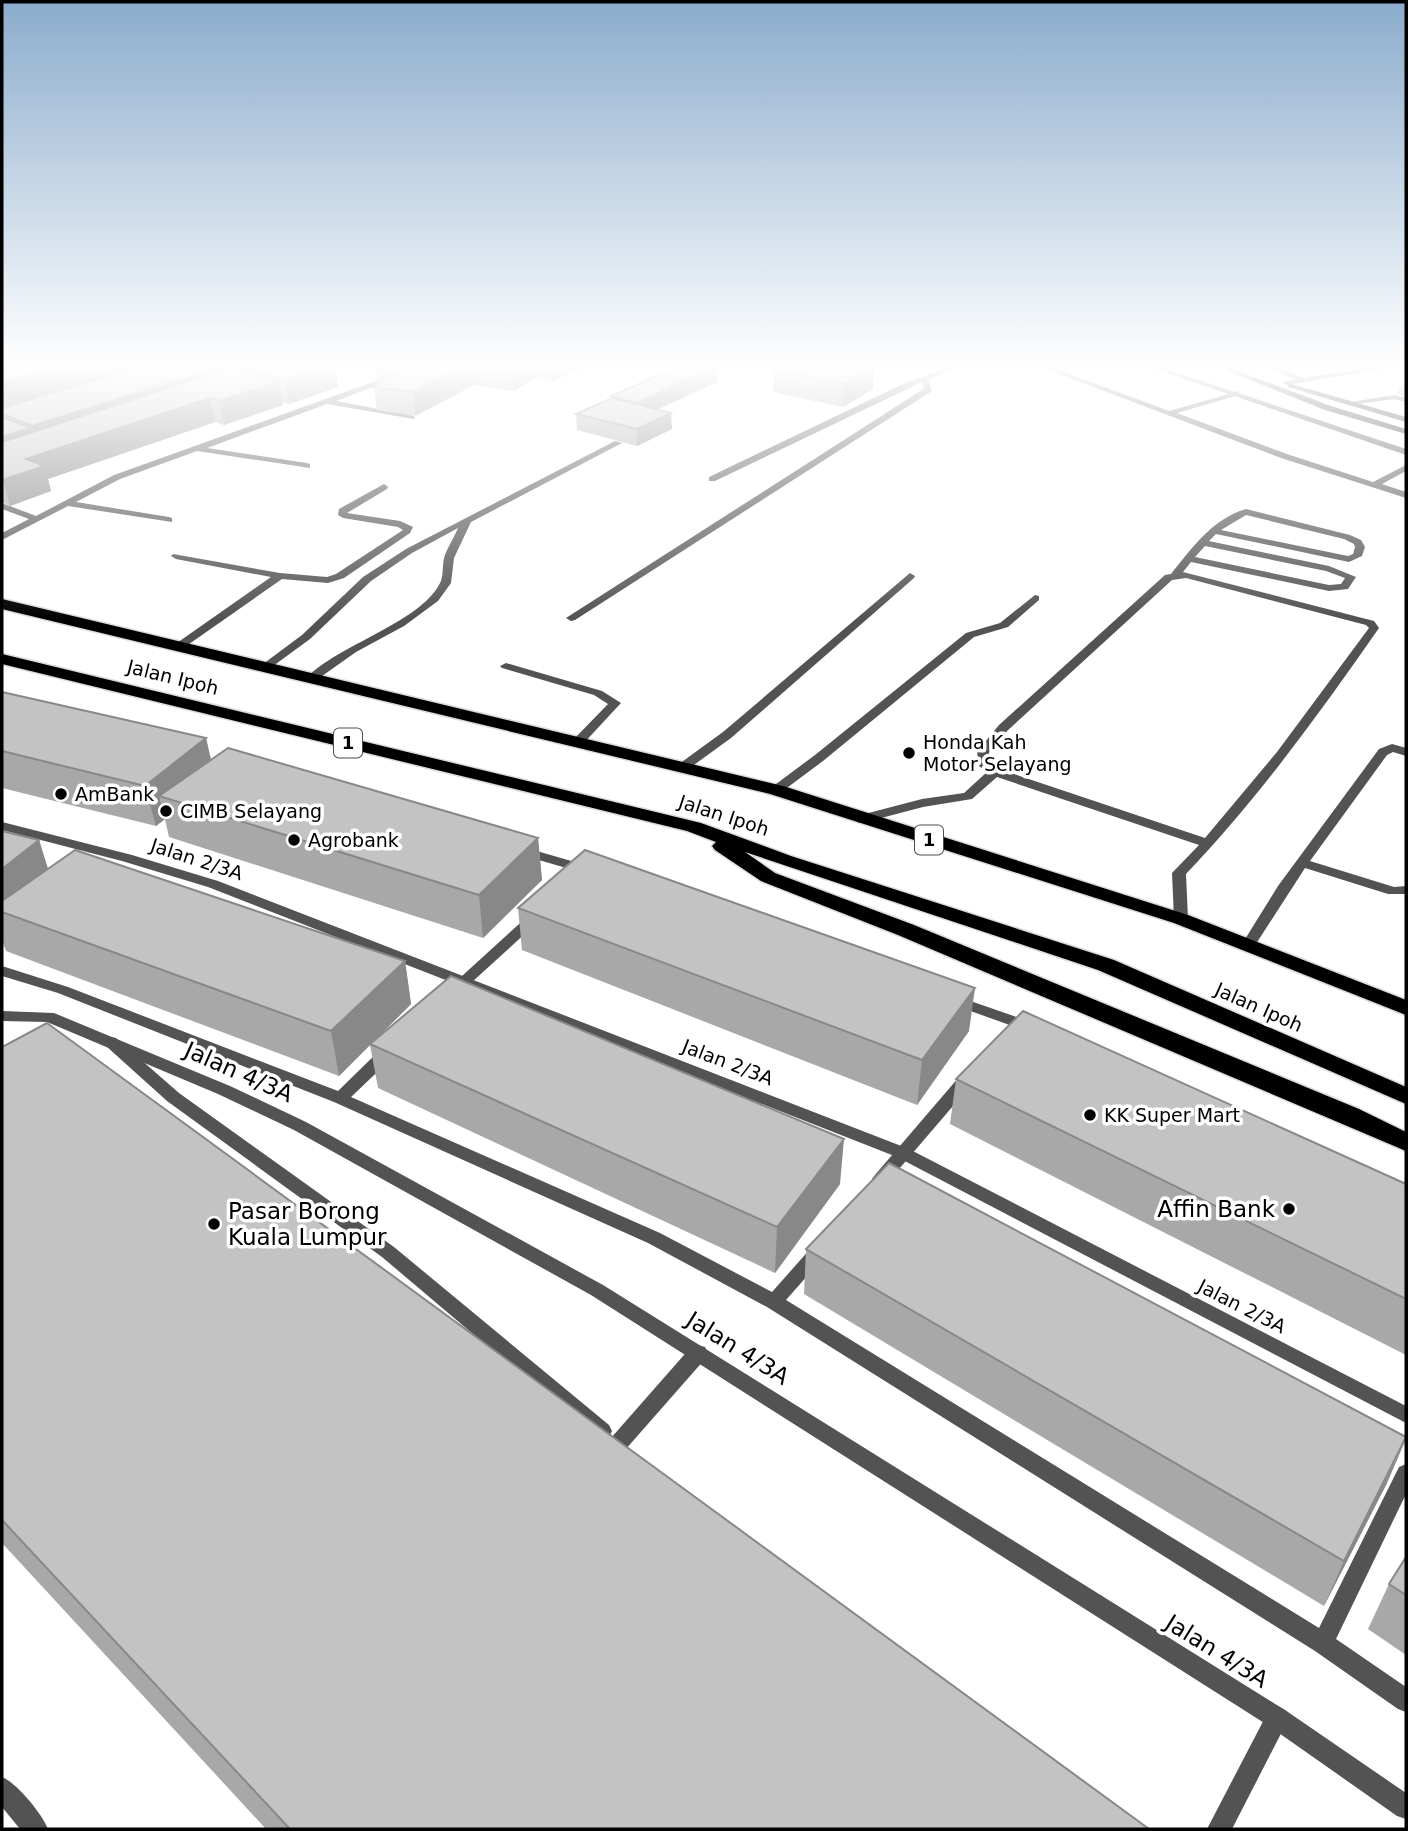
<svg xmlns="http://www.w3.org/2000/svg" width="1408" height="1831" font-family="'DejaVu Sans',sans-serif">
	<rect width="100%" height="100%" fill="#fff"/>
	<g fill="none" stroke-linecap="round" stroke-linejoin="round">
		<g stroke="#dbdbdb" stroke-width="3">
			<g id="highway">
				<polygon points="2,599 783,786 1188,915 1406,1000 1406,1015 1174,923 770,794 2,609"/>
				<polygon points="2,654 701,823 791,856 1114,960 1406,1087 1406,1104 1098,970 745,852 775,873 914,925 1359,1109 1406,1132 1406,1151 898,935 761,881 715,850 712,846 716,842 687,831 2,664"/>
			</g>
		</g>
		<g fill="#535353" fill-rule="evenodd">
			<polygon points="961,363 971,363 928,379 932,391 575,620 571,621 566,618 925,388 922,382 715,481 709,481 709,477 905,383"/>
			<polygon points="1030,363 1040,363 1169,411 1239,391 1239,395 1177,413 1287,454 1373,482 1406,465 1406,471 1382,484 1406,492 1406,498 1281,458"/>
			<polygon points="392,375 399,377 336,401 411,415 415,417 414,419 327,404 207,448 307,463 310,464 310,468 197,451 120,479 76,502 169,517 172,518 172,522 68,506 2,540 2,533 29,519 2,509 2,503 36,516 114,475"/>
			<polygon points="1394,395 1406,398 1406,402 1394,399 1349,405 1345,403"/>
			<path d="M 615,441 L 622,443 L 471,522 L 454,558 L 451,583 L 438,601 L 404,626 L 356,652 L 315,681 L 311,682 L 305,679 C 338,645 418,623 439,585 C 444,577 442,567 444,558 C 447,548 454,538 458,528 L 412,553 L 371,581 L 310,639 L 269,669 L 265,670 L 259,667 L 302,635 L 363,577 L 406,549 Z"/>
			<polygon points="384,484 388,487 387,489 347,513 400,521 413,527 410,533 344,578 328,583 282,579 182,649 174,649 174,645 271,577 176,559 171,556 173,554 280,573 327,577 336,574 403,530 398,527 343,518 338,515 339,509"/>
			<path d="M 1246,509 L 1350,535 L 1361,540 L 1365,547 L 1362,556 L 1349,562 L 1216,534 L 1209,541 L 1329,566 L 1356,577 L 1348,589 L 1329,591 L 1191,562 L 1183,572 L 1374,621 L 1379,628 C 1319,714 1257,800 1186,874 L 1188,919 L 1186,922 L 1176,922 L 1174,919 L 1172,873 L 1199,845 L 997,777 L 972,799 L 923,807 L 862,823 L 857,822 L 856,819 L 857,816 L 922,799 L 964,793 L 987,772 L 979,766 L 977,752 L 999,725 L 1165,575 L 1171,574 C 1192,548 1212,519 1246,509 ZM 1246,515 L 1344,539 L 1354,544 L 1355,547 L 1353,554 L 1348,556 L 1221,530 ZM 1205,546 L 1326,571 L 1345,578 L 1341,584 L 1329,585 L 1195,557 ZM 1186,578 L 1366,625 L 1369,628 L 1277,752 L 1205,838 L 999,769 L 991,764 L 989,752 L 1007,731 L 1172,580 Z"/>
			<polygon points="910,573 915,576 914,578 731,738 687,770 679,770 677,767 679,764 723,732"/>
			<polygon points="1035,595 1039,596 1039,600 1008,627 974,637 823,761 780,793 772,793 770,790 772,787 815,755 966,633 1000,623"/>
			<polygon points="506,663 602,691 621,703 582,745 574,745 572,742 574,739 608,704 594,695 502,668 500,666"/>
			<polygon points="1392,744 1406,748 1406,756 1393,752 1387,755 1310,861 1394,887 1406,886 1406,894 1388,894 1305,868 1254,947 1244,947 1242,944 1278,886 1379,749"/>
			<polygon points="523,847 592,867 594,870 587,874 518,854 516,851 518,848"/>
			<polygon points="534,914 541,918 539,921 461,992 451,992 449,989 451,986 529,915"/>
			<polygon points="2,966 68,987 338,1091 381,1049 393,1049 395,1053 393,1057 351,1097 660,1233 772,1292 811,1248 817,1246 823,1248 826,1253 823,1258 786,1300 1319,1628 1399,1467 1406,1464 1406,1494 1336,1639 1406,1687 1406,1712 1398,1709 1315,1651 767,1307 648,1243 334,1102 58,993 2,976"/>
			<polygon points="956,996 1034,1023 1037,1027 1029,1032 951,1004 949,1001"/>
			<polygon points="111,1037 116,1038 179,1093 394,1247 609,1425 612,1431 609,1437 602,1440 595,1437 382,1257 167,1101 106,1046 103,1042 106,1038"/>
			<polygon points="965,1076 971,1077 973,1081 971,1085 887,1183 881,1185 875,1183 872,1179 875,1175 959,1077"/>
			<polygon points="698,1345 705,1347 708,1353 705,1359 625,1450 618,1453 611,1450 608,1444 611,1438 691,1347"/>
			<polygon points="1277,1706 1285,1710 1289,1718 1232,1829 1207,1829 1269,1710"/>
		</g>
		<g fill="#535353" fill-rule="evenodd">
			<polygon points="1138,363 1148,363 1406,449 1406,455"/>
			<polygon points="1262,363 1270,363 1303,378 1395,363 1406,363 1406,365 1287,385 1283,383 1284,381 1294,380"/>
			<polygon points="2,822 132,855 218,881 909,1149 1406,1406 1406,1423 897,1157 208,887 122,861 2,830"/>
			<polygon points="2,1011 54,1013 230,1086 306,1122 603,1285 1285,1710 1406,1793 1406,1819 1397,1816 1269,1726 591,1295 294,1130 218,1094 47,1022 2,1021"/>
			<path d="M 2,1777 C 17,1783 42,1814 48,1829 L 20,1829 L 2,1807 Z"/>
		</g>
		<g fill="#202020" fill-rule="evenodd">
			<polygon points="1208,363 1217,363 1331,406 1406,429 1406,434 1325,410"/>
			<polygon points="1288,383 1406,417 1406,422 1288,387"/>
		</g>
		<use href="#highway" fill="#000" fill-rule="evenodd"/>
	</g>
	<g fill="#a8a8a8">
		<polygon points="2,363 202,363 203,366 335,364 338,387 289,404 283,402 283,405 224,425 215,422 48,479 51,491 10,506 2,502"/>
		<polygon points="384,363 598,363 551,381 536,377 514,391 474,385 415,416 377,410 374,387 378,384 376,367"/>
		<polygon points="871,365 874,366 873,389 843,407 773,392 774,369"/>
		<polygon points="717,382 657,409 672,429 637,446 577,430 576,414 611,398 611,396"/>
		<polygon points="1406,384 1406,397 1398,394 1400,387"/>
		<polygon points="2,692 206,738 211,760 538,838 542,880 483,938 169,837 165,819 156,826 2,788"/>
		<polygon points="2,831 39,840 48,869 405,961 411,1004 380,1035 840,1184 775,1273 378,1088 370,1045 339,1076 6,951 2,940"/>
		<polygon points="518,908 969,1031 917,1105 522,950"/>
		<polygon points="2,1047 1149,1829 266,1829 2,1543"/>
		<polygon points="956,1079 1406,1184 1406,1355 950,1124"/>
		<polygon points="806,1249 1387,1483 1324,1606 804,1294"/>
		<polygon points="1406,1557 1406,1655 1368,1629 1389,1584"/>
	</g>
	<g fill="#888">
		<polygon points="74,363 151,363 2,409 2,384"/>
		<polygon points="199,363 202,363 204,372 233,363 249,363 236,366 239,384 38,450 32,426"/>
		<polygon points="472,363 474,385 415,416 413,392"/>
		<polygon points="522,363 535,363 536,377 514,391 513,368"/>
		<polygon points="550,363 598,363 551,381"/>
		<polygon points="858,363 876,363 857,374"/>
		<polygon points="335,364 338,387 289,404 285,381"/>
		<polygon points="717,366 717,382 637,419 637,403"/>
		<polygon points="874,366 873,389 843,407 844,384"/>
		<polygon points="279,382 283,405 224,425 220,401"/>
		<polygon points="210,398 215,422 48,479 51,491 10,506 3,480 26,459"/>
		<polygon points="671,413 672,429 637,446 637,429"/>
		<polygon points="31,428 37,452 2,464 2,437"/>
		<polygon points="206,738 215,778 159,796 165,819 156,826 145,786"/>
		<polygon points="538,838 542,880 483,938 479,895"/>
		<polygon points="39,840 52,882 2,912 2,869"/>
		<polygon points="405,961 411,1004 339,1076 331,1031"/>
		<polygon points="975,988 969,1031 917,1105 922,1060"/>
		<polygon points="844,1139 840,1184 775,1273 777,1227"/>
		<polygon points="1406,1439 1387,1483 1324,1606 1344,1561"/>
	</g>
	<g fill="#c3c3c3" stroke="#888" stroke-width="2">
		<polygon points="2,363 74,363 2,384"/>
		<polygon points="151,363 199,363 189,366 196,368 214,363 233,363 32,426 2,414 2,408"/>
		<polygon points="246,363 329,363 335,364 285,381 236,366"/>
		<polygon points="384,363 471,363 413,392 374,387 402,371 376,367"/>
		<polygon points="473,363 522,363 513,368"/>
		<polygon points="687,363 700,363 717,366 637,403 611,396"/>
		<polygon points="787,363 856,363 874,366 844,384 774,369"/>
		<polygon points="233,367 279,382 220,401 210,398 26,459 45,466 2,480 2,442"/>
		<polygon points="612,398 671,413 637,429 576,414"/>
		<polygon points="2,417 31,428 2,437"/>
		<polygon points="2,692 206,738 145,786 2,751"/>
		<polygon points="228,748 538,838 479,895 159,796"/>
		<polygon points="2,831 39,840 2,869"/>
		<polygon points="75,850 405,961 331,1031 2,912 2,901"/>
		<polygon points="585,850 975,988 922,1060 518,908"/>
		<polygon points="451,976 844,1139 777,1227 370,1044"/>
		<polygon points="1023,1011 1406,1184 1406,1299 956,1079"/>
		<polygon points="47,1023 1149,1829 290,1829 2,1520 2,1047"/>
		<polygon points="889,1163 1406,1437 1344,1561 806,1249"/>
		<polygon points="1406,1557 1406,1595 1389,1584"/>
	</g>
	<linearGradient id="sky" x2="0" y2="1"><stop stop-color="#8baccc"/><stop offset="0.59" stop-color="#fff"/><stop offset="1" stop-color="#fff" stop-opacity="0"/></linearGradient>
	<rect width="1408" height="619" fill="url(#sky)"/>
	<g fill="#000" stroke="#fff" stroke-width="2.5">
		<circle cx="909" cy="753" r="7"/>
		<circle cx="61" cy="794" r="7"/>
		<circle cx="166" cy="811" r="7"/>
		<circle cx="294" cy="840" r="7"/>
		<circle cx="1090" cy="1115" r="7"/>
		<circle cx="1289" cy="1209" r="7"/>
		<circle cx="214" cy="1224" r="7"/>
	</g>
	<g text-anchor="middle" stroke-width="7" stroke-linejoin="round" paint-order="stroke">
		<g fill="#fff" stroke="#4c4c4c" stroke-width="2">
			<rect x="334" y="728.5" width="28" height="29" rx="5"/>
			<rect x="915" y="825.5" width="28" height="29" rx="5"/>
		</g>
		<g font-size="18" font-weight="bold" fill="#000">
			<text x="348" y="749">1</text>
			<text x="929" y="846">1</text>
		</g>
		<g font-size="19" fill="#000" stroke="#fff">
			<text transform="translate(173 677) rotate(14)" y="7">Jalan Ipoh</text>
			<text transform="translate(724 815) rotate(18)" y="7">Jalan Ipoh</text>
			<text transform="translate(197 859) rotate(18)" y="7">Jalan 2/3A</text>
			<text transform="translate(1259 1007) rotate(24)" y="7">Jalan Ipoh</text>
			<text transform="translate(728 1062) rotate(21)" y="7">Jalan 2/3A</text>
			<text transform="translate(1242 1306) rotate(27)" y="7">Jalan 2/3A</text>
		</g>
		<g font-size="19" fill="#000" stroke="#fff" text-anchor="start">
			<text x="923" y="749">Honda Kah<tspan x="923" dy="22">Motor Selayang</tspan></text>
			<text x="75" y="801">AmBank</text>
			<text x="180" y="818">CIMB Selayang</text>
			<text x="308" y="847">Agrobank</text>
			<text x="1104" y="1122">KK Super Mart</text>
		</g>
		<g font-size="23" fill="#000" stroke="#fff">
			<text transform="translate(239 1072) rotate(24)" y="8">Jalan 4/3A</text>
			<text transform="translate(738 1348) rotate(32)" y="8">Jalan 4/3A</text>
			<text transform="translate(1217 1651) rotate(32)" y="8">Jalan 4/3A</text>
		</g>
		<g font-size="23" fill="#000" stroke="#fff" text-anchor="end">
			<text x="1275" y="1217">Affin Bank</text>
			<text x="228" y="1219" text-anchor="start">Pasar Borong<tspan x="228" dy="26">Kuala Lumpur</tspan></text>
		</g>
	</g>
	<rect width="1408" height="1831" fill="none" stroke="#000000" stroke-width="7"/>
</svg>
